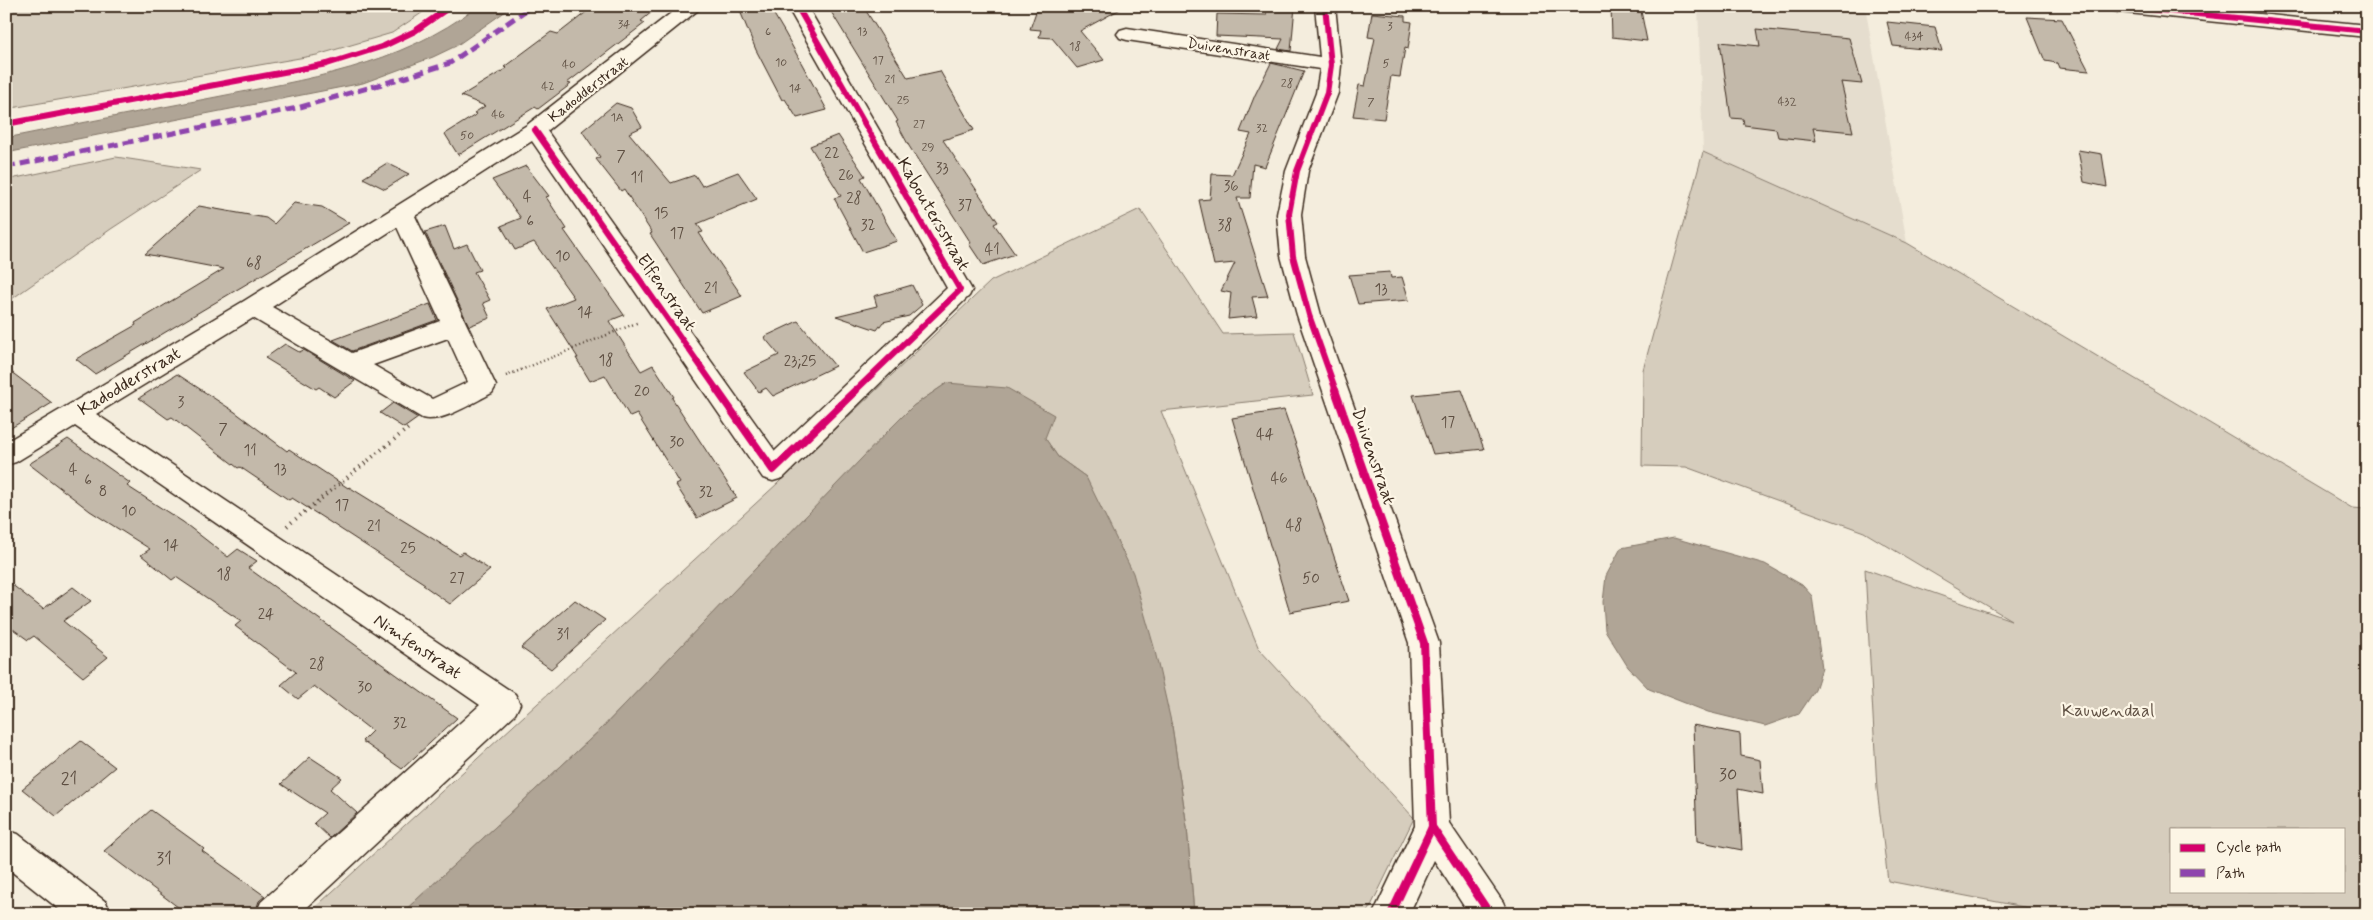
<svg xmlns="http://www.w3.org/2000/svg" width="2373" height="920" font-family="Mynerve,sans-serif">
	<rect width="100%" height="100%" fill="#f4eddd"/>
	<filter id="ink" filterUnits="userSpaceOnUse"><feTurbulence type="fractalNoise" baseFrequency=".02" numOctaves="2"/><feDisplacementMap in="SourceGraphic" scale="10" xChannelSelector="R" yChannelSelector="G"/><feConvolveMatrix kernelMatrix="1 2 1 2 8 2 1 2 1" color-interpolation-filters="sRGB"/></filter>
	<g filter="url(#ink)">
		<polygon fill="#e5ddce" points="1698,6 1865,6 1907,243 1703,152"/>
		<g fill="#d6cdbd" stroke="#887c6e" fill-rule="evenodd">
			<polygon points="6,6 432,6 392,33 317,55 6,109"/>
			<path d="M 1703,152 L 1907,243 L 2352,508 L 2367,509 L 2367,914 L 2060,914 L 1888,881 L 1877,789 L 1865,569 L 2011,620 L 1864,532 L 1686,467 L 1642,466 L 1643,370 ZM 2172,829 L 2344,829 L 2344,891 L 2172,891 Z"/>
			<polygon points="116,157 201,170 111,229 6,303 6,180"/>
			<polygon points="1140,209 1223,334 1294,332 1313,395 1161,411 1259,649 1414,818 1367,914 1194,914 1187,827 1172,726 1086,477 1058,457 1045,438 947,383 913,406 600,730 401,914 308,914 778,483 991,281"/>
		</g>
		<g fill="#b0a596" stroke="#817466">
			<path d="M 478,6 L 513,6 L 456,46 L 433,57 L 363,83 L 6,153 L 6,138 C 75,124 143,111 211,98 C 307,79 398,67 478,6 Z"/>
			<polygon points="947,383 1007,388 1054,415 1045,438 1058,457 1086,477 1133,573 1154,647 1172,726 1187,827 1194,914 401,914 600,730 887,432 913,406"/>
			<polygon points="1674,538 1765,564 1802,585 1812,596 1822,668 1815,690 1799,714 1765,726 1708,712 1649,689 1628,667 1605,630 1603,602 1606,576 1621,548"/>
		</g>
		<g fill="#c3b9aa" stroke="#3b2a1e">
			<polygon points="594,6 659,6 641,21 645,23 567,83 571,84 538,109 535,107 458,155 445,134 477,114 474,113 485,106 461,96 507,68 504,67 551,32 558,34"/>
			<polygon points="738,6 769,6 785,33 827,110 797,118 785,99 782,100 756,50"/>
			<polygon points="845,6 863,6 908,78 940,71 974,130 943,140 998,222 994,224 1015,254 983,265 969,244 971,243 909,146 896,122 898,121 830,10"/>
			<polygon points="1038,6 1126,6 1080,31 1104,60 1077,68 1052,38 1039,37 1041,30 1030,29"/>
			<polygon points="1267,6 1295,6 1291,51 1278,49 1283,39 1216,36 1217,14 1266,15"/>
			<polygon points="1611,6 1640,6 1647,41 1612,37"/>
			<polygon points="1372,13 1405,16 1405,21 1412,22 1408,49 1405,48 1400,77 1391,76 1384,119 1353,116 1359,85 1365,86 1375,38 1368,37"/>
			<polygon points="2027,17 2062,19 2089,71 2059,68 2057,63 2045,61"/>
			<polygon points="1887,22 1935,27 1942,51 1893,46"/>
			<polygon points="1757,29 1849,38 1862,84 1841,82 1853,132 1813,128 1816,141 1778,137 1776,129 1744,125 1743,119 1731,118 1720,42 1760,46"/>
			<polygon points="1271,63 1304,71 1265,167 1253,164 1250,198 1237,198 1268,296 1252,297 1257,316 1228,319 1231,293 1221,291 1235,263 1214,265 1199,200 1210,199 1212,174 1232,175 1251,134 1240,132 1255,95"/>
			<polygon points="616,103 631,108 642,127 629,133 671,183 695,175 702,186 738,172 757,199 697,224 703,232 699,233 742,296 702,313 650,234 652,233 624,189 621,191 596,159 600,157 582,131"/>
			<polygon points="838,135 865,176 861,178 897,241 863,252 834,198 841,196 810,146"/>
			<polygon points="2078,150 2102,154 2107,187 2084,182"/>
			<polygon points="387,163 409,174 385,189 363,178"/>
			<polygon points="526,166 549,196 546,197 567,229 564,230 624,315 609,321 641,371 653,365 674,397 672,398 737,498 697,518 676,485 680,483 637,414 630,417 605,375 590,381 576,358 578,358 547,309 574,298 534,242 515,250 501,226 521,218 492,180"/>
			<polygon points="294,203 322,207 349,223 95,374 76,359 136,325 135,323 224,269 145,254 199,206 266,218 274,224"/>
			<polygon points="445,226 454,249 467,244 480,270 474,272 490,300 483,303 490,318 469,326 425,232"/>
			<polygon points="1390,272 1391,278 1402,277 1409,300 1358,304 1349,275"/>
			<polygon points="912,285 922,305 909,316 883,322 877,330 836,316 877,306 874,296"/>
			<polygon points="430,304 437,320 352,351 333,340"/>
			<polygon points="798,321 835,366 773,396 766,388 759,392 744,372 779,355 764,337"/>
			<polygon points="285,344 299,352 304,350 355,381 334,397 319,387 316,389 265,358"/>
			<polygon points="6,368 52,403 6,431"/>
			<polygon points="177,374 235,412 287,451 289,449 348,488 349,487 459,555 463,552 490,570 450,604 423,585 425,584 325,519 292,498 289,500 240,467 238,468 172,417 168,419 139,398"/>
			<polygon points="1462,390 1484,449 1433,454 1413,395"/>
			<polygon points="393,403 418,418 404,428 380,413"/>
			<polygon points="1284,410 1314,497 1349,601 1290,612 1232,418"/>
			<polygon points="68,439 130,483 127,486 183,522 228,557 238,549 257,561 248,568 457,718 402,769 362,741 372,731 314,686 298,699 281,685 296,672 235,626 241,621 176,577 172,580 141,555 150,549 90,511 29,464"/>
			<polygon points="6,580 43,609 73,587 91,601 63,621 108,657 83,677 34,636 28,640 6,624"/>
			<polygon points="575,600 605,620 551,669 521,648"/>
			<polygon points="1693,725 1740,734 1741,756 1760,760 1763,794 1738,789 1742,850 1697,841"/>
			<polygon points="81,741 115,767 56,816 22,789"/>
			<polygon points="310,757 342,778 330,789 357,813 330,838 314,823 325,813 281,784"/>
			<polygon points="151,810 194,841 204,849 202,851 265,896 259,901 256,910 252,914 187,914 104,851"/>
		</g>
		<g fill="none" stroke-linecap="round" stroke-linejoin="round">
			<g stroke="#3b2a1e" stroke-width="3">
				<g id="minor">
					<path d="M 680,6 L 703,6 L 547,131 L 775,451 L 947,288 L 787,6 L 807,6 L 972,290 L 969,296 L 783,478 L 773,481 L 763,478 L 532,141 L 415,216 L 496,386 L 492,393 C 474,402 441,424 422,418 L 253,318 L 96,414 L 515,694 L 520,704 L 515,714 L 300,914 L 256,914 L 261,902 L 480,705 L 75,426 L 16,462 L 6,465 L 6,442 L 244,301 L 527,125 ZM 397,227 L 440,321 L 352,353 L 272,307 ZM 448,338 L 468,382 L 432,399 L 373,365 Z"/>
					<polygon points="1315,6 1335,6 1341,65 1338,93 1308,171 1301,214 1305,256 1321,315 1439,643 1449,823 1503,902 1508,914 1469,914 1434,860 1409,914 1373,914 1415,826 1409,643 1297,315 1281,256 1277,214 1286,171 1316,93 1320,69 1127,40 1120,38 1117,34 1120,30 1127,28 1320,57"/>
					<polygon points="6,830 18,834 106,902 111,914 65,914 6,867"/>
				</g>
			</g>
			<g stroke="#3b2a1e" stroke-width="3">
				<polygon id="major" points="2108,6 2179,6 2367,25 2367,37 2118,12 2111,10"/>
			</g>
			<polyline stroke="#3b2a1e" stroke-width="2.5" stroke-dasharray="1 3" stroke-linecap="butt" points="506,376 639,322"/>
			<polyline stroke="#3b2a1e" stroke-width="4" stroke-dasharray="1 4.5" stroke-linecap="butt" points="287,526 411,426"/>
			<use href="#minor" fill="#fcf5e5" fill-rule="evenodd"/>
			<use href="#major" fill="#fcf5e5" fill-rule="evenodd"/>
			<polyline stroke="#8e44ad" stroke-width="5" stroke-dasharray="10 5" stroke-linecap="butt" points="6,167 297,108 410,76 450,63 532,6"/>
			<g stroke="#fcf5e5" stroke-width="9">
				<g id="cycleway-far1">
					<polyline points="797,6 960,290 855,391"/>
					<polyline points="1325,6 1331,65 1327,93 1297,171 1289,214 1293,256 1309,315 1336,391"/>
					<polyline points="2118,6 2367,31"/>
					<polyline points="6,124 327,64 384,46 415,31 451,6"/>
					<polyline points="535,130 718,391"/>
				</g>
			</g>
			<g stroke="#fcf5e5" stroke-width="11">
				<g id="cycleway">
					<polyline points="717,390 773,470 856,390"/>
					<polyline points="1335,390 1424,643 1432,827 1391,914"/>
					<polyline points="1432,827 1490,914"/>
				</g>
			</g>
			<use href="#cycleway-far1" stroke="#d6006c" stroke-width="6"/>
			<use href="#cycleway" stroke="#d6006c" stroke-width="8"/>
		</g>
	</g>
	<g text-anchor="middle" stroke-width="4.5" stroke-linejoin="round" paint-order="stroke">
		<g font-size="12" fill="#5d4e41">
			<text x="624" y="28">34</text>
			<text x="1390" y="30">3</text>
			<text x="768" y="35">6</text>
			<text x="862" y="35">13</text>
			<text x="1914" y="40">434</text>
			<text x="1075" y="50">18</text>
			<text x="878" y="64">17</text>
			<text x="781" y="66">10</text>
			<text x="1386" y="67">5</text>
			<text x="569" y="68">40</text>
			<text x="890" y="83">21</text>
			<text x="1287" y="87">28</text>
			<text x="548" y="90">42</text>
			<text x="795" y="92">14</text>
			<text x="903" y="104">25</text>
			<text x="1787" y="105">432</text>
			<text x="1371" y="106">7</text>
			<text x="498" y="118">46</text>
			<text x="617" y="121">1A</text>
			<text x="919" y="128">27</text>
			<text x="1262" y="132">32</text>
			<text x="467" y="139">50</text>
			<text x="928" y="151">29</text>
		</g>
		<g font-size="15" fill="#3b2a1e" stroke="#fcf5e5">
			<text transform="translate(1229 49) rotate(9)" y="5">Duivenstraat</text>
			<text transform="translate(588 89) rotate(-38)" y="5">Kadodderstraat</text>
		</g>
		<g font-size="15" fill="#5d4e41">
			<text x="832" y="158">22</text>
			<text x="621" y="161">7</text>
			<text x="942" y="173">33</text>
			<text x="846" y="180">26</text>
			<text x="637" y="182">11</text>
			<text x="1231" y="191">36</text>
			<text x="527" y="201">4</text>
			<text x="854" y="203">28</text>
			<text x="965" y="210">37</text>
			<text x="661" y="218">15</text>
			<text x="530" y="226">6</text>
			<text x="868" y="230">32</text>
			<text x="1225" y="230">38</text>
			<text x="677" y="238">17</text>
			<text x="992" y="254">41</text>
			<text x="563" y="261">10</text>
			<text x="254" y="268">68</text>
			<text x="711" y="293">21</text>
			<text x="1381" y="294">13</text>
			<text x="585" y="317">14</text>
			<text x="606" y="365">18</text>
			<text x="800" y="366">23;25</text>
			<text x="642" y="396">20</text>
			<text x="181" y="407">3</text>
			<text x="1448" y="427">17</text>
			<text x="223" y="434">7</text>
			<text x="1265" y="439">44</text>
			<text x="677" y="447">30</text>
			<text x="250" y="455">11</text>
			<text x="73" y="474">4</text>
			<text x="280" y="474">13</text>
			<text x="1279" y="483">46</text>
			<text x="88" y="485">6</text>
			<text x="103" y="496">8</text>
			<text x="706" y="497">32</text>
			<text x="342" y="510">17</text>
			<text x="129" y="516">10</text>
			<text x="1294" y="530">48</text>
			<text x="374" y="531">21</text>
			<text x="171" y="550">14</text>
			<text x="408" y="553">25</text>
			<text x="224" y="579">18</text>
			<text x="457" y="583">27</text>
			<text x="1311" y="583">50</text>
			<text x="266" y="619">24</text>
			<text x="563" y="639">31</text>
			<text x="317" y="669">28</text>
			<text x="365" y="692">30</text>
			<text x="400" y="728">32</text>
		</g>
		<g font-size="18" fill="#3b2a1e" stroke="#fcf5e5">
			<text transform="translate(934 214) rotate(60)" y="6">Kaboutersstraat</text>
			<text transform="translate(667 292) rotate(55)" y="6">Elfenstraat</text>
			<text transform="translate(129 381) rotate(-31)" y="6">Kadodderstraat</text>
			<text transform="translate(1374 456) rotate(71)" y="6">Duivenstraat</text>
			<text transform="translate(418 646) rotate(34)" y="6">Nimfenstraat</text>
		</g>
		<g font-size="18" fill="#625346" stroke="#fcf5e5">
			<text x="2108" y="716">Kauwendaal</text>
		</g>
		<g font-size="18" fill="#5d4e41">
			<text x="1728" y="780">30</text>
			<text x="69" y="784">21</text>
			<text x="164" y="864">31</text>
		</g>
	</g>
	<rect width="2373" height="920" fill="none" stroke="#fcf5e5" stroke-width="25"/>
	<rect x="12" y="12" width="2348" height="895" fill="none" stroke="#3b2a1e" stroke-width="2" filter="url(#ink)"/>
	<rect x="2170" y="828" width="175" height="65" fill="#fcf5e5" stroke="#afa495"/>
	<rect x="2180" y="844" width="25" height="8" fill="#d6006c" stroke="#afa495"/>
	<text x="2216" y="852" font-size="15" fill="#3b2a1e">Cycle path</text>
	<rect x="2180" y="869" width="25" height="8" fill="#8e44ad" stroke="#afa495"/>
	<text x="2216" y="878" font-size="15" fill="#3b2a1e">Path</text>
</svg>
